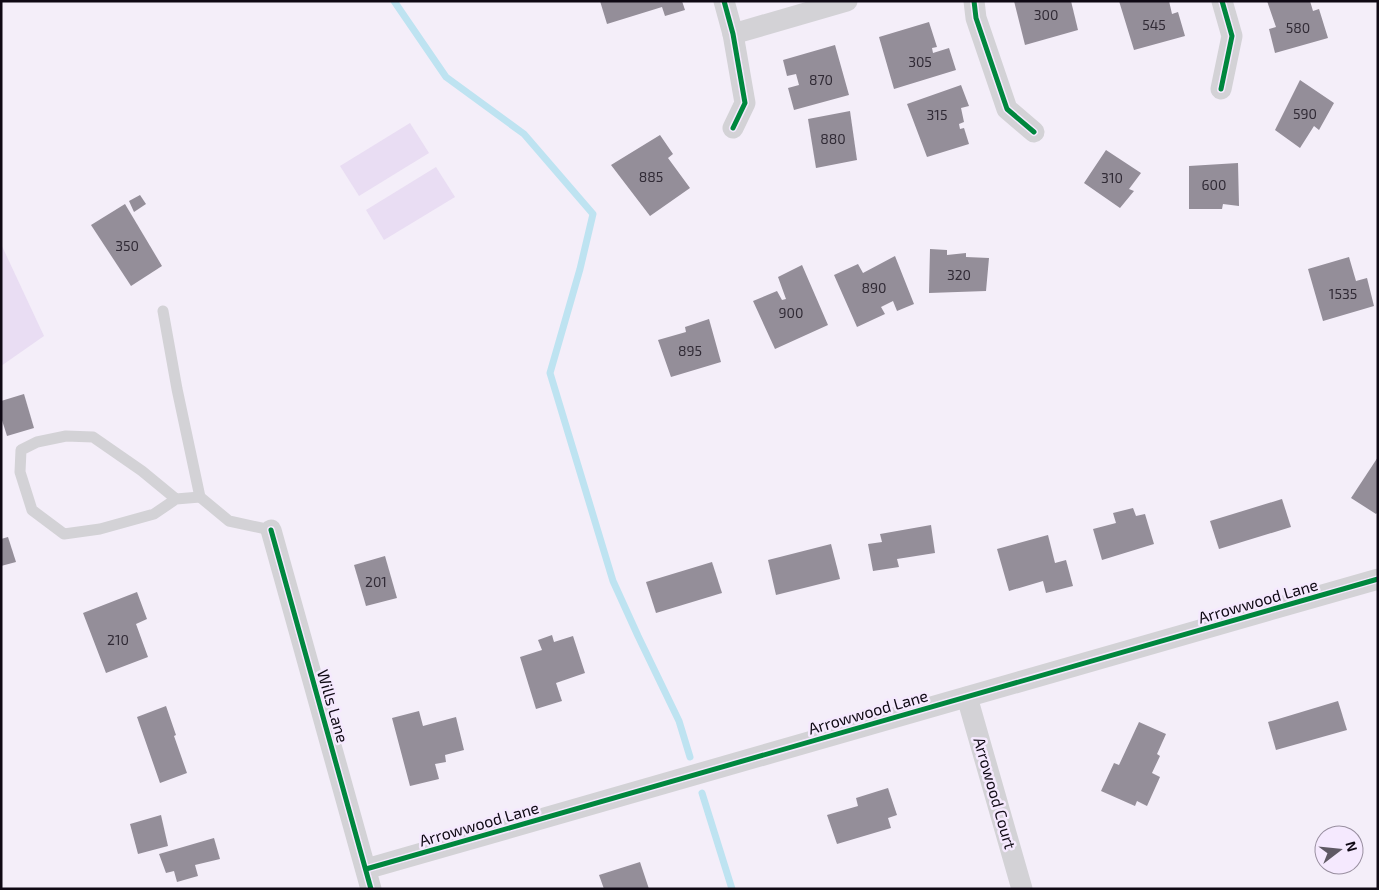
<svg xmlns="http://www.w3.org/2000/svg" width="1379" height="890" font-family="'Exo 2',sans-serif">
	<rect width="100%" height="100%" fill="#f4eef9"/>
	<g fill="#e9ddf3">
		<polygon points="410,123 429,153 359,196 340,166"/>
		<polygon points="436,167 455,197 384,240 366,210"/>
		<polygon points="1,244 44,336 1,366"/>
	</g>
	<g fill="none" stroke-linecap="round" stroke-linejoin="round">
		<g stroke="#bee3f1" stroke-width="7">
			<polyline points="394,1 446,77 524,134 593,214 580,269 550,373 613,581 638,636 679,721 690,757"/>
			<polyline points="702,793 732,889"/>
		</g>
	</g>
	<g fill="#948e99">
		<polygon points="600,1 682,1 685,10 665,16 662,7 607,24"/>
		<polygon points="1014,1 1071,1 1078,30 1025,45"/>
		<polygon points="1119,1 1169,1 1172,14 1178,12 1185,36 1134,50"/>
		<polygon points="1267,1 1310,1 1313,11 1319,9 1328,38 1275,53 1269,29 1276,27"/>
		<polygon points="929,22 937,47 932,48 933,53 949,48 956,70 894,89 879,37"/>
		<polygon points="835,45 849,95 794,110 788,88 799,85 796,74 787,76 783,60"/>
		<polygon points="1300,80 1334,103 1319,130 1314,126 1300,148 1275,130"/>
		<polygon points="961,85 969,106 961,108 964,122 959,124 960,129 964,128 969,144 927,157 907,104"/>
		<polygon points="850,111 857,160 816,168 808,119"/>
		<polygon points="660,135 673,154 668,158 690,188 650,216 611,165"/>
		<polygon points="1106,150 1141,173 1129,189 1134,191 1120,208 1084,183"/>
		<polygon points="1238,163 1239,206 1223,204 1222,209 1189,209 1189,166"/>
		<polygon points="140,195 146,204 134,212 129,201"/>
		<polygon points="125,204 162,266 131,286 91,225"/>
		<polygon points="930,249 947,250 947,255 966,253 966,257 989,258 986,291 929,293"/>
		<polygon points="895,256 914,304 897,311 893,301 881,307 885,314 857,327 834,275 858,264 863,273"/>
		<polygon points="1349,257 1356,281 1367,278 1374,306 1323,321 1308,269"/>
		<polygon points="802,265 828,325 775,349 753,301 777,291 782,300 786,299 778,277"/>
		<polygon points="709,319 721,362 671,377 658,340 686,332 685,327"/>
		<polygon points="24,394 34,428 7,436 1,417 1,401"/>
		<polygon points="1378,457 1378,512 1376,514 1351,498"/>
		<polygon points="1282,499 1291,527 1219,549 1210,521"/>
		<polygon points="1133,508 1136,516 1145,514 1154,544 1102,560 1093,529 1116,523 1113,513"/>
		<polygon points="931,525 935,553 897,559 899,567 873,571 868,544 882,542 880,534"/>
		<polygon points="1048,535 1055,563 1066,560 1073,586 1046,593 1043,581 1009,591 997,549"/>
		<polygon points="8,537 16,562 1,566 1,539"/>
		<polygon points="831,544 840,579 776,595 768,560"/>
		<polygon points="385,556 397,598 366,606 354,565"/>
		<polygon points="712,562 722,593 656,613 646,582"/>
		<polygon points="137,592 147,619 136,624 148,657 106,673 83,613"/>
		<polygon points="552,635 554,642 573,636 585,673 556,683 562,701 536,709 520,657 542,650 538,640"/>
		<polygon points="1338,701 1347,730 1276,750 1268,722"/>
		<polygon points="166,706 176,735 174,736 187,773 160,783 137,717"/>
		<polygon points="419,711 423,726 456,717 464,750 445,755 446,762 435,764 439,779 410,786 392,718"/>
		<polygon points="1139,722 1166,734 1157,754 1160,756 1152,773 1160,777 1147,806 1137,801 1135,806 1101,791 1114,763 1119,765"/>
		<polygon points="888,788 897,815 888,818 891,828 837,844 827,815 858,806 856,798"/>
		<polygon points="161,815 168,846 138,854 130,824"/>
		<polygon points="214,838 220,859 195,865 198,876 177,882 174,871 166,873 159,854"/>
		<polygon points="640,862 649,889 604,889 599,875"/>
	</g>
	<g fill="none" stroke-linecap="round" stroke-linejoin="round">
		<g stroke="#d3d2d6" stroke-width="11">
			<polyline points="163,311 177,389 200,497 229,521 271,530"/>
			<polyline points="176,499 154,514 100,529 64,534 32,510 20,472 21,450 37,442 66,436 93,437 142,471 176,499 200,497"/>
		</g>
		<g stroke="#d3d2d6" stroke-width="21">
			<polyline points="724,1 733,34 745,103 733,128"/>
			<polyline points="974,1 976,18 1007,109 1034,132"/>
			<polyline points="733,34 847,1"/>
			<polyline points="1221,89 1232,36 1222,1"/>
			<polyline points="271,530 371,889"/>
			<polyline points="967,697 1022,889"/>
			<polyline points="366,869 1378,579"/>
		</g>
		<g stroke="#f5e9fe" stroke-width="8">
			<g id="cycleway">
				<polyline points="724,1 733,34 745,103 733,128"/>
				<polyline points="974,1 976,18 1007,109 1034,132"/>
				<polyline points="1221,89 1232,36 1222,1"/>
				<polyline points="271,530 371,889"/>
				<polyline points="366,869 1378,579"/>
			</g>
		</g>
		<use href="#cycleway" stroke="#00873e" stroke-width="5"/>
	</g>
	<g text-anchor="middle" stroke-width="5" stroke-linejoin="round" paint-order="stroke">
		<g font-size="14" fill="#302a35">
			<text x="1046" y="20">300</text>
			<text x="1154" y="30">545</text>
			<text x="1298" y="33">580</text>
			<text x="920" y="67">305</text>
			<text x="821" y="85">870</text>
			<text x="1305" y="119">590</text>
			<text x="937" y="120">315</text>
			<text x="833" y="144">880</text>
			<text x="651" y="182">885</text>
			<text x="1112" y="183">310</text>
			<text x="1214" y="190">600</text>
			<text x="127" y="251">350</text>
			<text x="959" y="280">320</text>
			<text x="874" y="293">890</text>
			<text x="1343" y="299">1535</text>
			<text x="791" y="318">900</text>
			<text x="690" y="356">895</text>
			<text x="376" y="587">201</text>
			<text x="118" y="645">210</text>
		</g>
		<g font-size="16" fill="#0f0914" stroke="#f5e9fe">
			<text transform="translate(1258 601) rotate(-16)" y="6">Arrowwood Lane</text>
			<text transform="translate(333 706) rotate(74)" y="6">Wills Lane</text>
			<text transform="translate(868 712) rotate(-16)" y="6">Arrowwood Lane</text>
			<text transform="translate(995 793) rotate(74)" y="6">Arrowood Court</text>
			<text transform="translate(479 824) rotate(-16)" y="6">Arrowwood Lane</text>
		</g>
	</g>
	<rect width="1379" height="890" fill="none" stroke="#0f0914" stroke-width="5"/>
	<g transform="translate(1339 850) rotate(74)"><circle r="24" fill="#f5e9fe" stroke="#998fa0"/>
	<path d="M0-4L9 19L0 12L-9 19Z" fill="#5f5964"/>
	<text y="-8" font-size="14" font-weight="bold" text-anchor="middle" fill="#0f0914">N</text>
	</g>
</svg>
